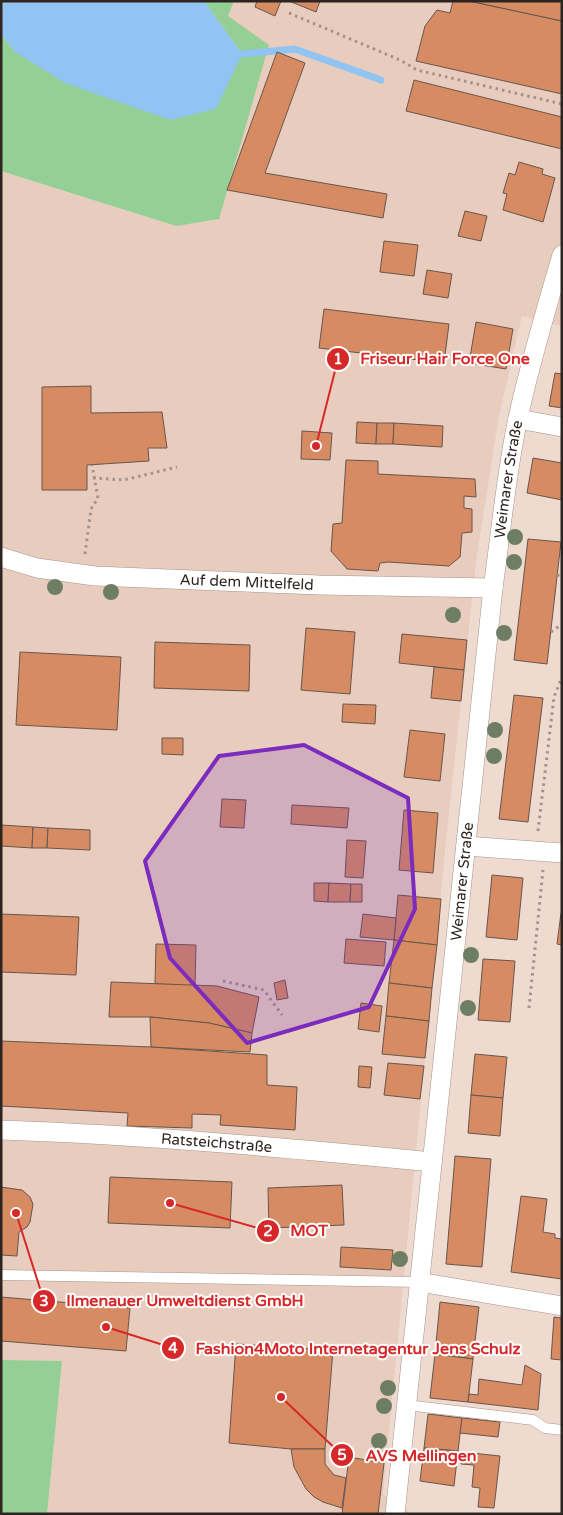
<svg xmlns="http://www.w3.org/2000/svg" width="563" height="1515" font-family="'Varela Round',sans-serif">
	<rect width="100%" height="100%" fill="#efdad0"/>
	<polygon fill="#e8cdbf" points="234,1 562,1 562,326 522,316 499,416 476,562 446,841 383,1494 412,1514 47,1514 62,1362 1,1360 1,171 176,226 228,16"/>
	<g fill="#94cf95">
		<polygon points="204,1 234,1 228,16 269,45 219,219 176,226 1,171 1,34 15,52 242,54"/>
		<polygon points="1,1360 62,1361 47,1514 1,1514"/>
	</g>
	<polygon fill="#91c3f3" points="1,1 204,1 242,54 216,109 170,120 65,83 15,52 1,34"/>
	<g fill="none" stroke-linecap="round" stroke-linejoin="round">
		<polyline stroke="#91c3f3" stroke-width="7" points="242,54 295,49 381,80"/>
	</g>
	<g fill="#d68b63" stroke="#67564e">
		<polygon points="257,1 281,1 275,16 255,7"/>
		<polygon points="289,1 320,1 316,12"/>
		<polygon points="453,1 469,1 562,21 562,94 416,61 425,26 437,10 450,13"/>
		<polygon points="469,1 562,1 562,21"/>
		<polygon points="277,52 305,63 265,173 387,194 383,218 227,190"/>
		<polygon points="414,80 562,117 562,149 406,111"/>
		<polygon points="519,162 543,169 542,174 555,178 543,222 503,210 507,194 503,193 509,173 515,175"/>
		<polygon points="465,211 487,216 481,241 458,236"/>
		<polygon points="384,241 418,245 414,276 380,272"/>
		<polygon points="427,270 452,274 448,298 423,294"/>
		<polygon points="324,309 449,324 444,363 319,348"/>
		<polygon points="476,322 513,329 506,369 469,363"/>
		<polygon points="555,373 562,374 562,408 549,406"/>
		<polygon points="91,386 91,413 162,412 167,448 148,448 149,461 87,465 87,490 42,490 42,387"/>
		<polygon points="357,422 377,423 376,444 356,443"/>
		<polygon points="377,423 394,423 393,444 376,444"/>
		<polygon points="394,423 443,426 442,447 393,444"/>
		<polygon points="302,431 332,433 330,460 301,459"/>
		<polygon points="533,458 562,463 562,500 527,493"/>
		<polygon points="346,460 378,461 378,474 475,479 476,497 464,496 464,508 472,509 472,532 462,533 460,557 449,566 388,562 380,563 378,571 347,569 331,551 333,524 342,523"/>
		<polygon points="528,539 561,542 547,664 514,660"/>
		<polygon points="306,628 355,632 350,694 301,690"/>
		<polygon points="402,634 467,640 464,670 399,663"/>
		<polygon points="155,642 250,645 249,691 154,688"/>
		<polygon points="20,652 121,657 117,730 16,725"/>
		<polygon points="434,667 464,670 461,701 431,698"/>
		<polygon points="514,695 543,698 528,822 499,819"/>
		<polygon points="343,704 376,705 375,724 342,722"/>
		<polygon points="410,730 445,734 440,781 404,777"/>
		<polygon points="162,738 183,738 183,755 162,754"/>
		<polygon points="222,799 246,800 244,828 220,827"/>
		<polygon points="292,805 349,808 347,828 291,824"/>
		<polygon points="404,810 438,813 433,873 399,870"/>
		<polygon points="1,825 33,827 32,848 1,846"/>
		<polygon points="33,827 48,828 47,848 32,848"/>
		<polygon points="48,828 90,830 90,850 47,848"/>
		<polygon points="347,840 366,841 363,878 345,877"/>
		<polygon points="492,875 523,878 517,940 486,937"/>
		<polygon points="314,883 329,883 328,902 314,901"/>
		<polygon points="329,883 351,884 350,902 328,902"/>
		<polygon points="351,884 362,884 362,902 350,902"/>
		<polygon points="398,895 441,899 437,945 394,940"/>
		<polygon points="561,913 562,913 562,945 557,944"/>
		<polygon points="1,914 79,917 76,975 1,972"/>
		<polygon points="363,914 396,918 394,940 360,937"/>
		<polygon points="346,939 386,942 384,966 344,963"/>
		<polygon points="394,940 437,945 432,988 389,983"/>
		<polygon points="156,944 196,945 195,986 155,984"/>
		<polygon points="483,959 515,961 510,1022 478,1020"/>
		<polygon points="285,980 288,998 277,1000 274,983"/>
		<polygon points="111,982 217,986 259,997 252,1033 209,1023 150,1017 109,1017"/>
		<polygon points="389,983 432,988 429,1021 386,1016"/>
		<polygon points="361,1003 382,1006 379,1032 358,1029"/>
		<polygon points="386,1016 429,1021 425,1058 382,1054"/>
		<polygon points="150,1017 209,1023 252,1033 250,1052 151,1047"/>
		<polygon points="1,1041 151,1047 267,1055 267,1085 297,1087 295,1130 220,1125 221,1115 192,1114 192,1128 127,1126 128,1113 1,1106"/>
		<polygon points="475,1054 507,1057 503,1098 471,1095"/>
		<polygon points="388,1063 424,1066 420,1099 384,1095"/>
		<polygon points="359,1066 372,1067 370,1088 358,1087"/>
		<polygon points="471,1095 503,1098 500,1136 468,1133"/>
		<polygon points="455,1156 491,1159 482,1267 446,1264"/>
		<polygon points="110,1177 232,1182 230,1228 108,1223"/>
		<polygon points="342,1185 344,1225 269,1228 268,1188"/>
		<polygon points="1,1187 22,1190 30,1197 33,1204 30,1222 27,1227 19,1232 17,1256 1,1255"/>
		<polygon points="521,1196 547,1199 543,1232 555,1234 555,1238 562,1239 562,1279 511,1272"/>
		<polygon points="341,1247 393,1250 391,1270 340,1267"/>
		<polygon points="1,1297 130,1308 126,1351 1,1341"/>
		<polygon points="440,1302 479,1307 473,1359 435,1354"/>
		<polygon points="554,1317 562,1318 562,1360 551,1359"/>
		<polygon points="236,1344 333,1350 325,1449 291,1449 229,1443"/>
		<polygon points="435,1354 473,1359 468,1402 430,1398"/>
		<polygon points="525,1365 541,1374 538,1410 468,1402 469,1394 478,1395 479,1379 522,1385"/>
		<polygon points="428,1414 462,1418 458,1451 424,1448"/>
		<polygon points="462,1418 500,1422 498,1437 460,1433"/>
		<polygon points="424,1448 458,1451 454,1486 420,1481"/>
		<polygon points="291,1449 325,1449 325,1464 334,1475 346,1478 342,1508 323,1502 314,1497 306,1489 294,1467"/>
		<polygon points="462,1452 500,1456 494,1508 478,1507 480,1488 472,1487 474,1465 461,1464"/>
		<polygon points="349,1457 384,1463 378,1514 342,1514"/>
	</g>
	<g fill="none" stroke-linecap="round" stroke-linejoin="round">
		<g stroke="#a6938a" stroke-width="11">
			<g id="service">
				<polyline points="1,1275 419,1282"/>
				<polyline points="406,1405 533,1420 545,1428 562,1430"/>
			</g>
		</g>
		<g stroke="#a6938a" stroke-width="20">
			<g id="minor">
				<polyline points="518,419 562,427"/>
				<path id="s1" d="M 1,557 L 37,568 L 95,576 L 319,585 L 493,588"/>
				<polyline points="466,846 562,853"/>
				<path id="s2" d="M 1,1130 C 145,1135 289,1148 432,1162"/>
				<polyline points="419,1282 562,1306"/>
				<path id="s3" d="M 395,1514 L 493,588 C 501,532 506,474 518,418 C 530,363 546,309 562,255"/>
			</g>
		</g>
		<g stroke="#a2928b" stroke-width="3" stroke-dasharray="2.5 4" stroke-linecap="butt">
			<polyline points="289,13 400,60 417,70 562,104"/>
			<polyline points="93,478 124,480 177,467"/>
			<polyline points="85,554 91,509 98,498 92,465"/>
			<polyline points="557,575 562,576"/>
			<polyline points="551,632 562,624"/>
			<polyline points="538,831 554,697 562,677"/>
			<polyline points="223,981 264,990 282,1015"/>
			<polyline points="529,1008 543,870"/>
		</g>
		<use href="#service" stroke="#fff" stroke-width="10"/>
		<use href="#minor" stroke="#fff" stroke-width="19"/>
	</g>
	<g fill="#6e7e64">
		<circle cx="515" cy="537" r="8"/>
		<circle cx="514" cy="562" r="8"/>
		<circle cx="55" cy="587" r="8"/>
		<circle cx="111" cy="592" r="8"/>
		<circle cx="453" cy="615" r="8"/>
		<circle cx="504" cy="633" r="8"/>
		<circle cx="495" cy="730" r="8"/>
		<circle cx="494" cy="756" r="8"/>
		<circle cx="471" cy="955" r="8"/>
		<circle cx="468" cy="1008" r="8"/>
		<circle cx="400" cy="1259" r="8"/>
		<circle cx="388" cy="1388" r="8"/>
		<circle cx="384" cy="1406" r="8"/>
		<circle cx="379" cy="1441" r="8"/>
	</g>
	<path fill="#7b2cbf" fill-opacity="0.2" stroke="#7b2cbf" stroke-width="4" stroke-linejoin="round" d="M 304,745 L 408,798 L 415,909 L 369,1007 L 247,1043 L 170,958 L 145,861 L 219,756 Z"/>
	<g text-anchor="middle" stroke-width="4" stroke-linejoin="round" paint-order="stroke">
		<g font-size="15" fill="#2c2521" stroke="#fff">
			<text dy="5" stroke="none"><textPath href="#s3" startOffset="1041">Weimarer Straße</textPath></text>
			<text dy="5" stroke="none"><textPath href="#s1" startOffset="248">Auf dem Mittelfeld</textPath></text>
			<text dy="5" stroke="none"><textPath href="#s3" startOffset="636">Weimarer Straße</textPath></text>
			<text dy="5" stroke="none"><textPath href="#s2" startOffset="216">Ratsteichstraße</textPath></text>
		</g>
	</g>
	<path fill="none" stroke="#d62828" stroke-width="2" d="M316 446L338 359M170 1203L268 1231M16 1213L44 1301M106 1327L173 1348M281 1397L342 1455"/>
	<g fill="#d62828" stroke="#fff" stroke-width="2">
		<circle cx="316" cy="446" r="5"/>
		<circle cx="170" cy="1203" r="5"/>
		<circle cx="16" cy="1213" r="5"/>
		<circle cx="106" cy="1327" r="5"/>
		<circle cx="281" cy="1397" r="5"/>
		<circle cx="338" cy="359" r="12"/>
		<circle cx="268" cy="1231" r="12"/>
		<circle cx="44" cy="1301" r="12"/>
		<circle cx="173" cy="1348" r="12"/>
		<circle cx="342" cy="1455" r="12"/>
	</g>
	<g font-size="15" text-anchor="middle" font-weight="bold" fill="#fff">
		<text x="338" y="364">1</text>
		<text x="268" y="1236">2</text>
		<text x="44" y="1306">3</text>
		<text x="173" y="1353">4</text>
		<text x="342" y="1460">5</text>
	</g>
	<g font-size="16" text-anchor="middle" font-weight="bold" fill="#d62828" stroke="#fff" stroke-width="4" stroke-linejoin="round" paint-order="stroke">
		<text x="445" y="364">Friseur Hair Force One</text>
		<text x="309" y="1236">MOT</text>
		<text x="185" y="1306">Ilmenauer Umweltdienst GmbH</text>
		<text x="358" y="1354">Fashion4Moto Internetagentur Jens Schulz</text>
		<text x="421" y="1461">AVS Mellingen</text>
	</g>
	<rect width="563" height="1515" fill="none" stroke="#2c2521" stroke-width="5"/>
</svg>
